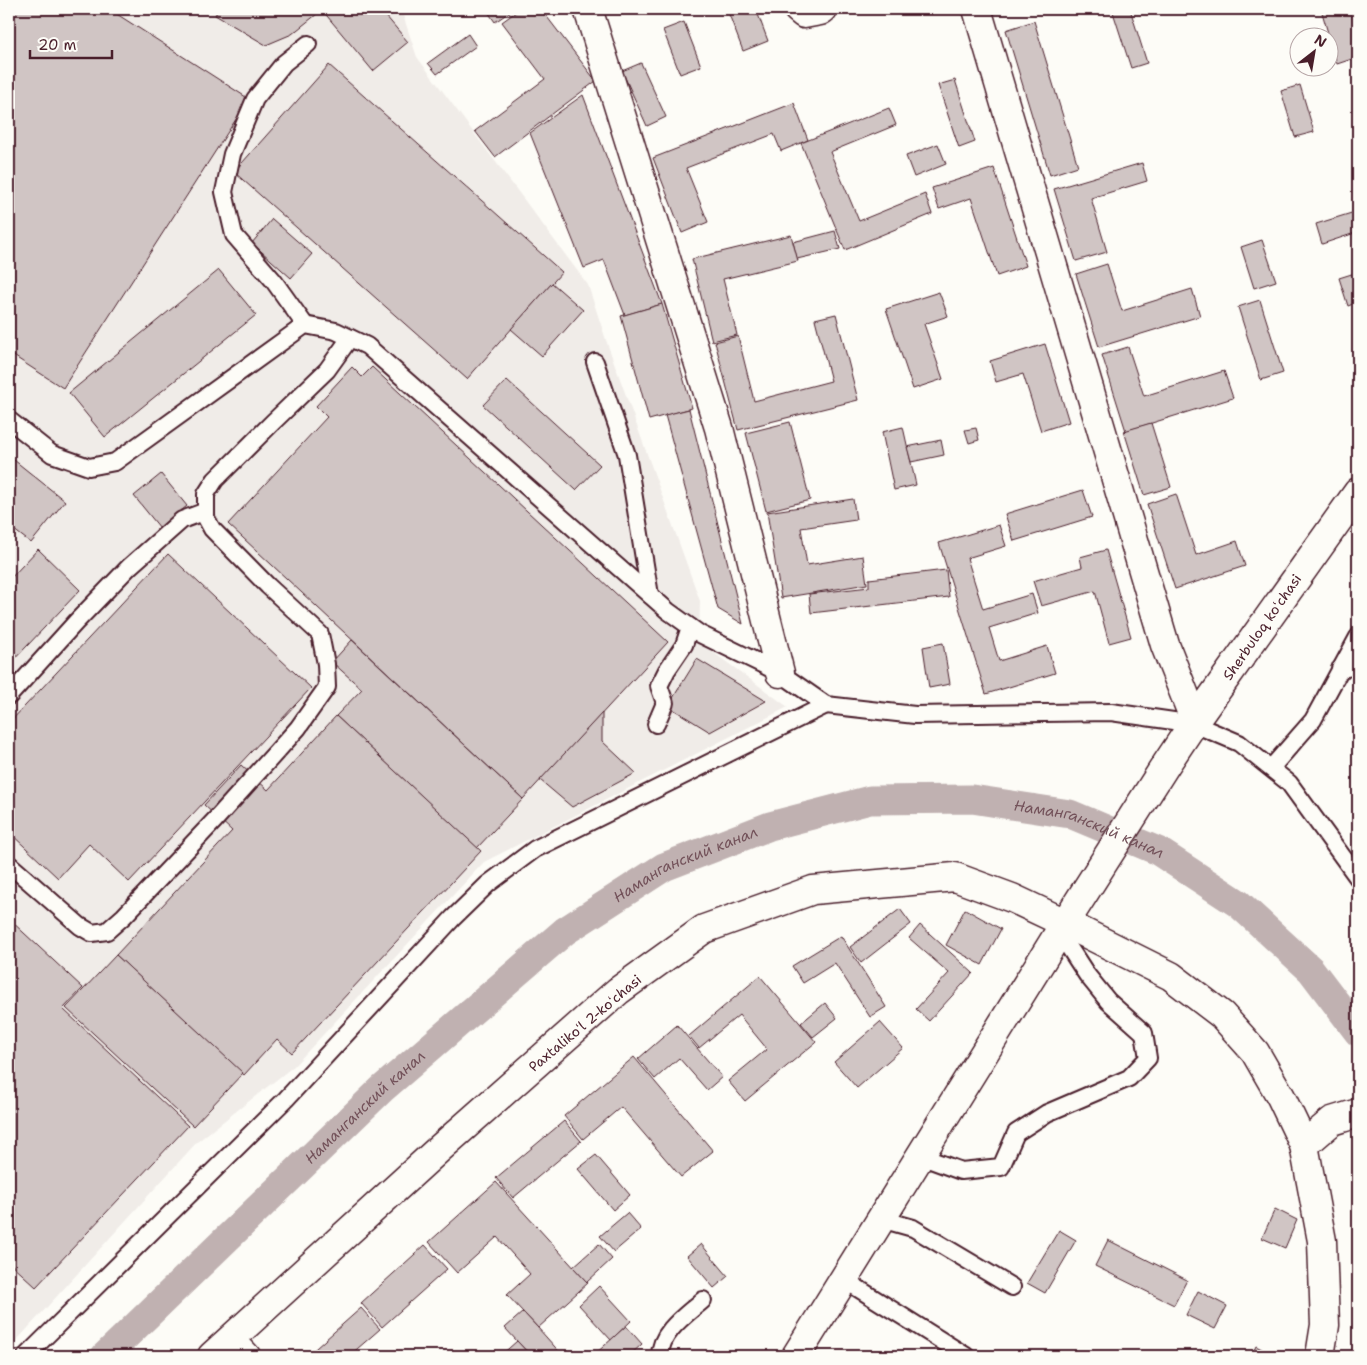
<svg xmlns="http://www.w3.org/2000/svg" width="1367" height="1365" font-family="'Shantell Sans',sans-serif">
	<rect width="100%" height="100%" fill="#fdfcf7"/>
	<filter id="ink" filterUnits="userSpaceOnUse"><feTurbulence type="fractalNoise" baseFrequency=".02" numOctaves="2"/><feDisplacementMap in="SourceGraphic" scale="10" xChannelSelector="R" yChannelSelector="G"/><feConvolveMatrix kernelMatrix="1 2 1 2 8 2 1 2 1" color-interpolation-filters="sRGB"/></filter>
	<g filter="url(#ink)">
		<polygon fill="#f0ece8" points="9,9 401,9 417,57 588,285 606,340 700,601 699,642 788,707 484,862 294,1066 197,1142 9,1349"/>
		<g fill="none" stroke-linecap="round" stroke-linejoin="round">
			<path stroke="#c0b1b1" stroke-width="29" id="s1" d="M 105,1356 L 382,1089 L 565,931 L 664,867 L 770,826 L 870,800 L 972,799 L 1070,814 L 1158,851 L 1239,904 L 1311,970 L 1358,1032"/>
		</g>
		<g fill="#d0c5c4" stroke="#4a1f2b">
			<polygon points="9,9 109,9 249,99 63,388 9,353"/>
			<polygon points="219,9 380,9 408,42 373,71 322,10 292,34 266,45 215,15"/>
			<polygon points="486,9 514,9 495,22"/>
			<polygon points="520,9 541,9 596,81 495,157 475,131 545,79 502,22"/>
			<polygon points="727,9 756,9 768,41 743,51"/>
			<polygon points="1112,9 1130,9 1147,63 1131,68"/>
			<polygon points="1321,9 1350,9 1358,36 1358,57 1337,64"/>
			<polygon points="1034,21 1078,166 1050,175 1006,30"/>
			<polygon points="684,22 701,66 680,74 663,30"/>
			<polygon points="468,34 476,46 437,74 428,63"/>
			<polygon points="641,63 666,117 647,126 622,71"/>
			<polygon points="329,65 562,272 467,379 234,172"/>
			<polygon points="955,80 975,142 959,148 938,85"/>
			<polygon points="1300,85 1314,132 1295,137 1281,91"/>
			<polygon points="583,95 662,304 625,315 604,260 584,268 530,133"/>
			<polygon points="794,103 808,140 781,151 774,134 686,168 708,222 682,233 653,158"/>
			<polygon points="889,108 896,125 830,152 859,221 925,194 932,214 845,250 801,143"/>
			<polygon points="938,144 946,164 914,177 906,156"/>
			<polygon points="1142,163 1147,181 1091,198 1107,252 1076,261 1054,189"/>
			<polygon points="994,168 1026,266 997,276 971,198 939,209 932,188"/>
			<polygon points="1358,211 1358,232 1322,244 1316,224"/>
			<polygon points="272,219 312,254 291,278 252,243"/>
			<polygon points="835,231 840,249 797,259 793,242"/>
			<polygon points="791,235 798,261 723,279 737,335 712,341 692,259"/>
			<polygon points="1262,240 1276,281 1254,288 1241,247"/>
			<polygon points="1107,264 1122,311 1192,289 1200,316 1099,347 1076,274"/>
			<polygon points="219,270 256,315 105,437 69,393"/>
			<polygon points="1358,272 1358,302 1348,306 1339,278"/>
			<polygon points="552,283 583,310 542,356 511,329"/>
			<polygon points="939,292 948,316 924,324 943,379 913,389 886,309"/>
			<polygon points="1260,300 1283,373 1261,380 1238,307"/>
			<polygon points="662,304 692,408 649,420 621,316"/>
			<polygon points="836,314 858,400 738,430 715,342 738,336 754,401 831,381 815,319"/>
			<polygon points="1045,344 1069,422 1041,431 1023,374 996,382 990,361"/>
			<polygon points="1128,347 1144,396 1224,371 1233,398 1126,431 1102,355"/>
			<polygon points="352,367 362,377 372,367 668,642 523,799 228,524 327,417 316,406"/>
			<polygon points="507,380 600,465 576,490 483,405"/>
			<polygon points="689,409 743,624 718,609 665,415"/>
			<polygon points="790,422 810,500 766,511 746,433"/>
			<polygon points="1151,423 1171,487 1144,495 1124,431"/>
			<polygon points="903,427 916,485 894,490 882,432"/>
			<polygon points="976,428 979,440 969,443 965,430"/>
			<polygon points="941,440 944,455 911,462 907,447"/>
			<polygon points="9,456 65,501 31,543 9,526"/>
			<polygon points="161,474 187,506 160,528 134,496"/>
			<polygon points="1083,490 1092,517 1014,541 1005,514"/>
			<polygon points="1176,494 1196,555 1237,541 1245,566 1175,589 1147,504"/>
			<polygon points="853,499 856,520 801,528 807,565 863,556 867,584 781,598 767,512"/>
			<polygon points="999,525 1006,546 967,558 983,609 1032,594 1038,613 989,628 999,661 1047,646 1055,673 986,694 939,543"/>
			<polygon points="38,549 80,590 9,665 9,580"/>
			<polygon points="1106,550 1131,637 1109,643 1095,591 1041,606 1033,581 1082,567 1080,557"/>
			<polygon points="168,554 311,688 129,882 89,844 58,878 9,832 9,723"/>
			<polygon points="946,570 949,597 811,613 809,594 869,587 869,579"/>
			<polygon points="352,640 523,799 477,848 336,716 362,689 332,662"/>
			<polygon points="943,643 950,684 929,688 923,647"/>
			<polygon points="697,659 766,701 710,732 668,706"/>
			<polygon points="602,713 602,741 636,773 572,807 540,780"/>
			<polygon points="336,716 481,851 292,1053 277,1039 244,1075 116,955 232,831 204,805 241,765 268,790"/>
			<polygon points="900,909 911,924 861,963 850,947"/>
			<polygon points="965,909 1001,929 982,965 946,945"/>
			<polygon points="9,919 83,988 63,1009 188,1126 36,1287 9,1262"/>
			<polygon points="920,925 973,973 929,1021 916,1009 949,973 909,938"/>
			<polygon points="841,936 886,1007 870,1017 835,963 803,983 792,966"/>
			<polygon points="116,955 243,1073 193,1126 66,1008"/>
			<polygon points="760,976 816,1042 745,1101 728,1081 767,1049 739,1015 699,1048 689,1036"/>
			<polygon points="825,1003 837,1018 813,1037 801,1023"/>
			<polygon points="880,1022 903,1048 857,1088 834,1062"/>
			<polygon points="677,1025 722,1077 707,1090 679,1058 655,1079 638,1059"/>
			<polygon points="634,1057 713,1151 681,1177 621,1107 583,1139 564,1116"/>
			<polygon points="564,1121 581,1141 513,1198 496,1178"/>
			<polygon points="596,1155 630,1195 613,1210 578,1169"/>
			<polygon points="496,1182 588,1283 538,1328 507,1295 530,1274 497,1237 457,1273 429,1242"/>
			<polygon points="1275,1209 1297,1220 1285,1248 1262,1238"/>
			<polygon points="627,1213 641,1229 614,1252 600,1236"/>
			<polygon points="1059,1230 1076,1240 1045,1293 1027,1283"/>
			<polygon points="1108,1240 1187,1280 1174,1305 1095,1266"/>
			<polygon points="599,1244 612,1259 587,1282 573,1267"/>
			<polygon points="701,1244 728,1276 714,1288 687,1256"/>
			<polygon points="425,1245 447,1269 382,1327 361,1303"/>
			<polygon points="599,1286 631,1321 611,1340 579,1305"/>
			<polygon points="1198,1291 1227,1306 1215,1329 1186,1315"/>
			<polygon points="361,1308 380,1329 349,1356 307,1356"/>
			<polygon points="523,1312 538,1328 563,1356 531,1356 517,1341 505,1328"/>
			<polygon points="626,1326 642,1344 629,1356 593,1356"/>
			<polygon points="517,1341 531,1356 500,1356"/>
			<polygon points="1256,1346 1275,1356 1251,1356"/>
		</g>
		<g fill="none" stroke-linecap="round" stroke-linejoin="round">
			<g stroke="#4a1f2b" stroke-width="20">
				<g id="lane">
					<polyline points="305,325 273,280 234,235 224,192 232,154 255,99 284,63 308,44"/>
					<polyline points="595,362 627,455 650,595"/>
					<polyline points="9,420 52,454 89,467 115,462 305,325 336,331 367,346 668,611 700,634 780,673 826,705 915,715 1111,712 1194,724 1239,743 1289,783 1358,878"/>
					<polyline points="1340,669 1358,666"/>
					<polyline points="9,696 76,622 129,567 182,520 206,511"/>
					<polyline points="656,724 665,703 659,686 667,670 684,645 690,627"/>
					<polyline points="1271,768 1313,720 1358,637"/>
					<polyline points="9,864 80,926 92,933 107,931 124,916 215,820 298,728 327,687 326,664 320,634 268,586 212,529 206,518 206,494 215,480 273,422 327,370 350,338"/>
					<polyline points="920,1156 961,1171 1001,1167 1016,1133 1047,1113 1129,1078 1148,1058 1144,1033 1108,1001 1087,975 1059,932"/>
					<polyline points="881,1219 913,1228 1012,1287"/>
					<polyline points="843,1279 966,1356"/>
					<polyline points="26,1356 286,1099 453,918 488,884 535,849 826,705"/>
					<path d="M 660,1356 C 660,1332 686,1315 703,1300"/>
				</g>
			</g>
			<g stroke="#4a1f2b" stroke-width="31">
				<g id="street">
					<polyline points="588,9 719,428 780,673"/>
					<polyline points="798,9 804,14 820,11 823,9"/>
					<polyline points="977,9 1165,645 1195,721"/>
					<polyline points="1304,1145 1332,1121 1358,1113"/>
					<polyline points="231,1340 246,1356"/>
					<polyline points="212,1356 438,1150 618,991 704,929 813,890 955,877 1012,898 1065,923 1171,976 1222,1015 1255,1052 1281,1097 1304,1145 1322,1241 1325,1325 1320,1356"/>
					<polyline points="796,1356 1065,923 1167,763 1195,721 1358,492"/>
				</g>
			</g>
			<use href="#lane" stroke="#fdfcf7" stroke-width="16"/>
			<use href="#street" stroke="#fdfcf7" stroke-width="28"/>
		</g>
	</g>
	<g text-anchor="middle" stroke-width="4" stroke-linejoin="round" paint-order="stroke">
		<g font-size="14" fill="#4a1f2b" stroke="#fdfcf7">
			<text transform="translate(1262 627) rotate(-55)" y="5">Sherbuloq koʻchasi</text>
			<text transform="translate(585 1023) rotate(-40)" y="5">Paxtalikoʻl 2-koʻchasi</text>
		</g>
		<g font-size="15" font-style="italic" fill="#73525a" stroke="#fdfcf7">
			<text dy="5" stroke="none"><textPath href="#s1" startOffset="1185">Наманганский канал</textPath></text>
			<text dy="5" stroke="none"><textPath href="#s1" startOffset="765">Наманганский канал</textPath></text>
			<text dy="5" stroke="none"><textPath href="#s1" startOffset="360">Наманганский канал</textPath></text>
		</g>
	</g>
	<rect width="1367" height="1365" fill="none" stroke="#fdfcf7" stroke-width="30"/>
	<rect x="15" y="15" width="1337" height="1335" fill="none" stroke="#4a1f2b" stroke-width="2" filter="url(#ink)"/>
	<g transform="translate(1314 52) rotate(31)"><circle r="24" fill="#fdfcf7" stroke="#b5a4a5"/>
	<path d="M0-4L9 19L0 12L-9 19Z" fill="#4a1f2b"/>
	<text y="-8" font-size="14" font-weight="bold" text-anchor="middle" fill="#4a1f2b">N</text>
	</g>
	<path d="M30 50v8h82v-8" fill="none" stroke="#4a1f2b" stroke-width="2.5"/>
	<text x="38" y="50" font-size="15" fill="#4a1f2b" stroke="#fdfcf7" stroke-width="4" paint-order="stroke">20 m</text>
</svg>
